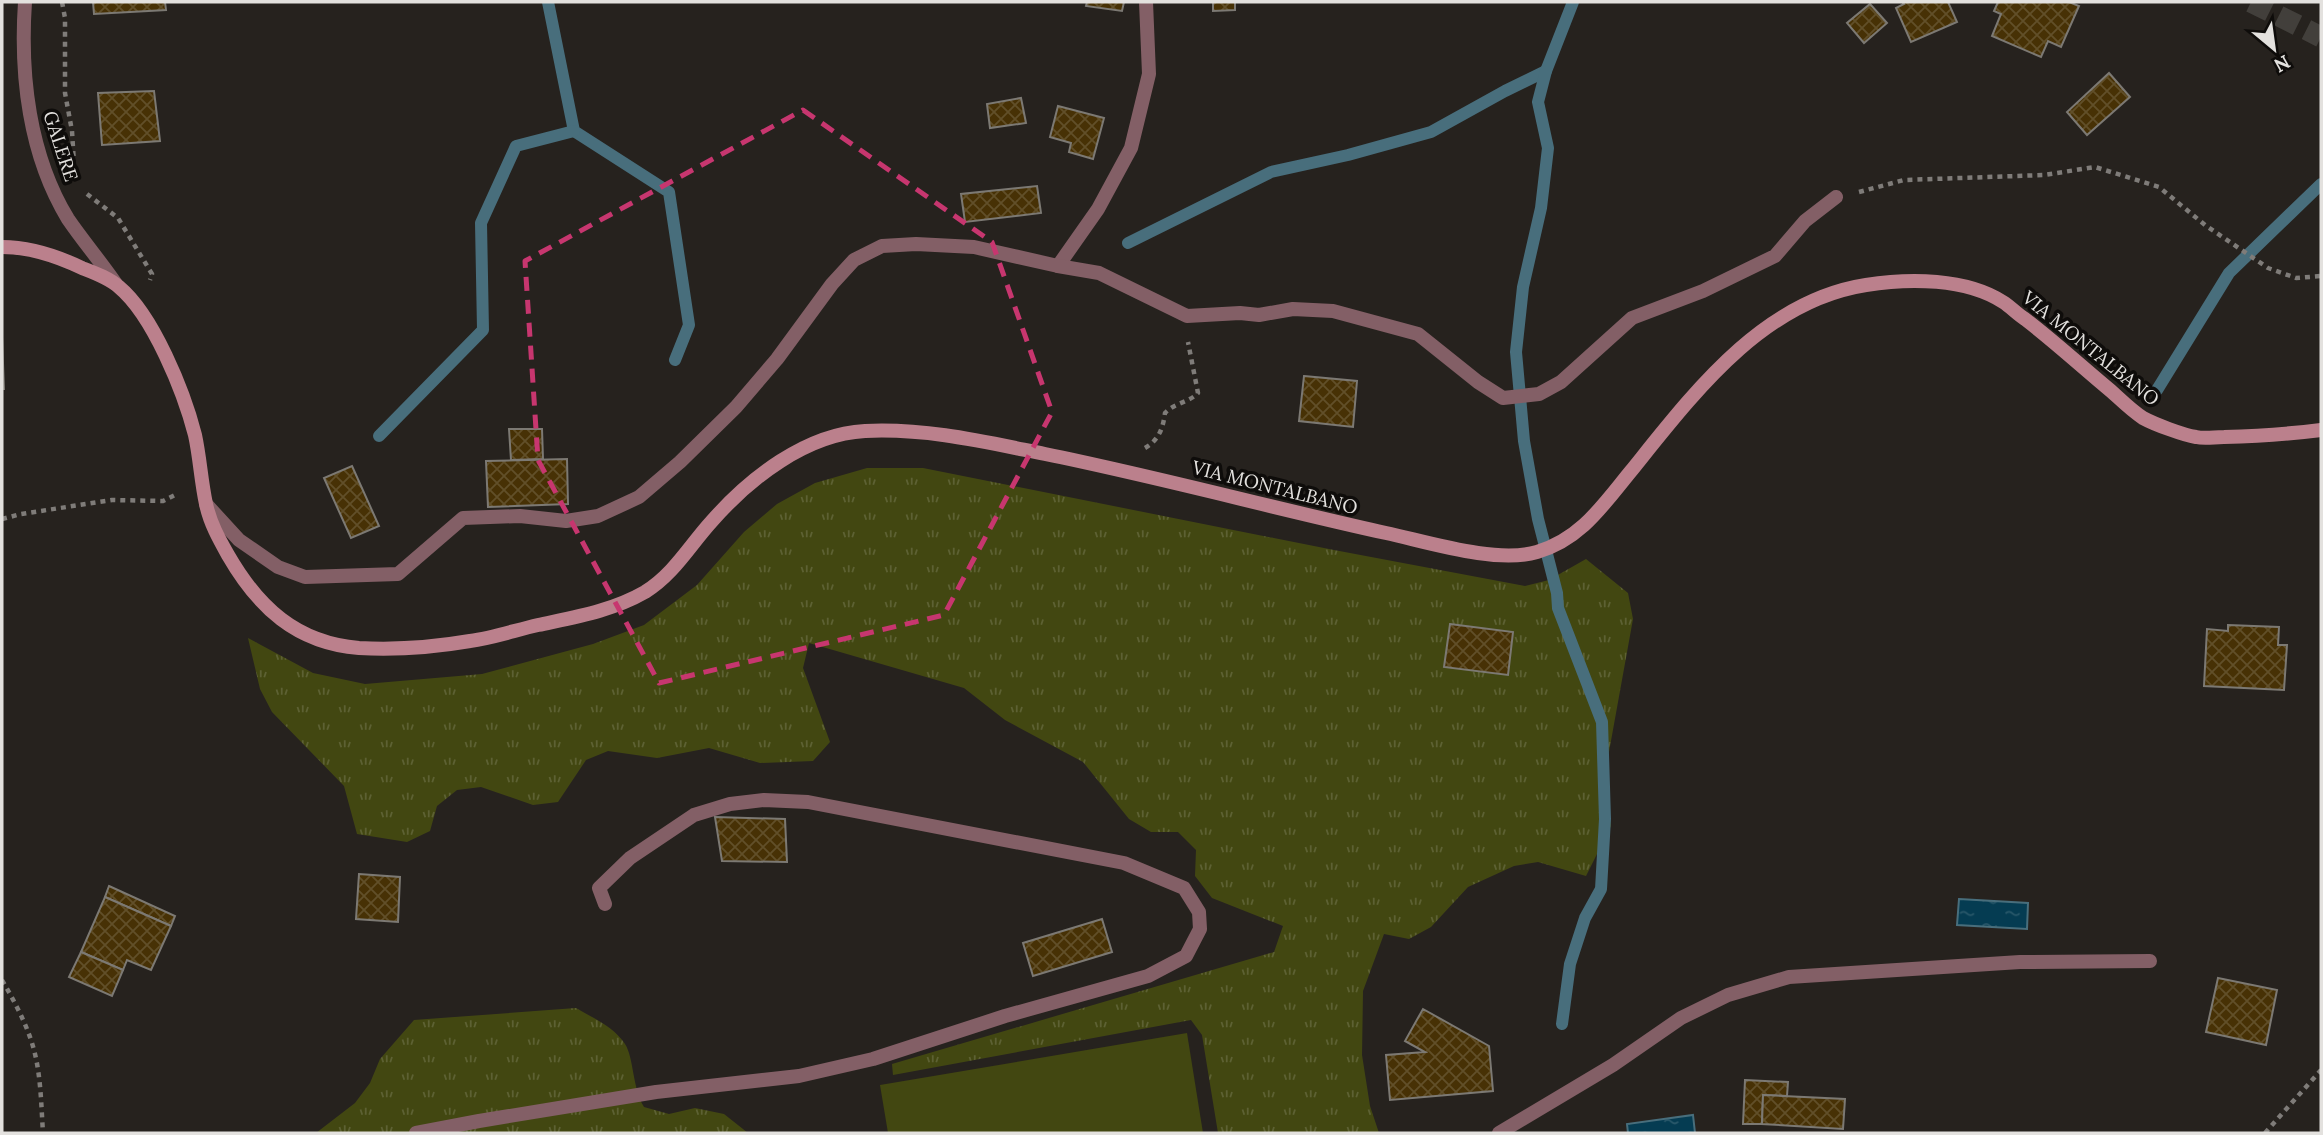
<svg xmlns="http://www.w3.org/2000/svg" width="2323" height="1135" font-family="Lora,serif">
	<defs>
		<pattern id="grass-tufts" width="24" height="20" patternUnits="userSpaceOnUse" patternTransform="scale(1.75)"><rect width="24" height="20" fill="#424711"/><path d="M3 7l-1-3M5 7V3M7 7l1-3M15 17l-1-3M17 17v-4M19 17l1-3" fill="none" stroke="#5d6133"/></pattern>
		<pattern id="water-ripples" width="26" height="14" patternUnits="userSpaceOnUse" patternTransform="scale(1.75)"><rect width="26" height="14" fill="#053c52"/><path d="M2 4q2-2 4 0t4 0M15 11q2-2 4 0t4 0" fill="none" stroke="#29586a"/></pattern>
		<pattern id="building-cross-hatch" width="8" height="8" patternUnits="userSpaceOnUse" patternTransform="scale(1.75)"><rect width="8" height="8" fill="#473105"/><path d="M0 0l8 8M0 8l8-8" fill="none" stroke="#614f29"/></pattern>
	</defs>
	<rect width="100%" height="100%" fill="#26221e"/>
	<g fill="url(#grass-tufts)">
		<polygon points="867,468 923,468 1334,550 1525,586 1549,580 1586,559 1628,593 1633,619 1605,774 1611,826 1586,876 1538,862 1514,866 1468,887 1431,927 1409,939 1384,934 1363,991 1362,1055 1370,1106 1379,1133 1218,1133 1202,1035 1191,1020 893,1075 892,1064 1274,952 1283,926 1212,898 1195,876 1196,850 1178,832 1151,832 1129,819 1083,762 1005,720 964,688 809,643 803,668 830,742 813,761 760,763 709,748 657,758 608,751 586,760 558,802 533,805 481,787 457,790 437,806 430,831 407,842 357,834 344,786 272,712 260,689 248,638 313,673 365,684 482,674 593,644 644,625 697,585 744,532 777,504 815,483"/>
		<path d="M 576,1008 C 593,1018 614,1027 625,1044 C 634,1058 632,1087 644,1107 L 669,1114 L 695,1108 L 724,1114 L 748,1133 L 316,1133 L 355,1103 L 370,1083 L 380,1059 L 414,1020 Z"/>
	</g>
	<polygon fill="#424711" points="1187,1033 1203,1133 888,1133 880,1085"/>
	<g fill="url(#water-ripples)" stroke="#486e7c" stroke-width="2">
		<polygon points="1959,899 2028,903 2027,929 1957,925"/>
		<polygon points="1693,1115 1695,1133 1628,1133 1627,1124"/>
	</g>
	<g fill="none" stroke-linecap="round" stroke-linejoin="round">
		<g stroke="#486e7c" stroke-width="12">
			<polyline points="548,2 574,131 669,192 689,325 675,360"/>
			<polyline points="1128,243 1271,172 1348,155 1431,132 1505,91 1546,71"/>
			<polyline points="2157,390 2229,273 2321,184"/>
			<polyline points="379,436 483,330 481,223 516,146 574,131"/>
			<polyline points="1562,1024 1570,964 1585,918 1601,889 1605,819 1602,722 1558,608 1557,593 1538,519 1524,441 1516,352 1523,287 1541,208 1548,148 1538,102 1546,71 1573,2"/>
		</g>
	</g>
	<g fill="url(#building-cross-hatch)" stroke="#7c7973" stroke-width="2">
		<polygon points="93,2 165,2 166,10 94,14"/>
		<polygon points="1087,2 1124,2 1122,11 1086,6"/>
		<polygon points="1213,2 1235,2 1235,10 1213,11"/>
		<polygon points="1902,2 1948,2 1957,22 1911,42 1896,8 1904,4"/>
		<polygon points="1998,2 2069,2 2079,6 2061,47 2048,41 2041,57 1992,36 2001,14 1994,11"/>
		<polygon points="1870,4 1887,23 1864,43 1847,23"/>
		<polygon points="2109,73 2130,97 2087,135 2067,112"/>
		<polygon points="154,91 160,141 102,145 98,93"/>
		<polygon points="1021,98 1026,123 990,128 987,104"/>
		<polygon points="1058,106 1104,118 1093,159 1069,152 1071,143 1050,137"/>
		<polygon points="1037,186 1041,213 965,222 961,194"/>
		<polygon points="2,337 4,389 2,389"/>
		<polygon points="1304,376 1357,381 1353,427 1299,421"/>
		<polygon points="509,429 542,429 543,459 511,460"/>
		<polygon points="567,459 568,504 488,507 486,461"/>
		<polygon points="352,466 379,526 351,538 324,478"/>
		<polygon points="1450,624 1513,632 1508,675 1444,667"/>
		<polygon points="2228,625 2279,627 2278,645 2287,645 2284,690 2204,686 2207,629 2228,631"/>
		<polygon points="715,817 785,819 787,862 722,861"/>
		<polygon points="359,874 400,877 398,922 356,919"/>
		<polygon points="109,886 175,916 171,926 105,897"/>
		<polygon points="105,897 171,926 151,970 127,960 123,970 81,952"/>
		<polygon points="1102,919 1112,952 1033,976 1023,943"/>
		<polygon points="81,952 123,970 112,996 69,977"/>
		<polygon points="2218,978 2277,990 2266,1045 2206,1032"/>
		<polygon points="1423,1009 1489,1046 1493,1091 1390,1100 1386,1055 1425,1052 1405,1041"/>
		<polygon points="1745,1080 1788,1082 1787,1096 1763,1095 1762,1124 1743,1124"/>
		<polygon points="1763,1095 1845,1099 1843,1129 1762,1124"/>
	</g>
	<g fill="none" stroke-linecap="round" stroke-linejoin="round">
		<polyline stroke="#423f3b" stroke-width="21" stroke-dasharray="21 10" stroke-linecap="butt" points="2251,2 2321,37"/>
		<g stroke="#7f7c79" stroke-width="4.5" stroke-dasharray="5 5" stroke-linecap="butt">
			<polyline points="62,2 65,18 65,93 72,131 74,164"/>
			<polyline points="1859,192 1904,180 2044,175 2095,167 2159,187 2205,225 2268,268 2296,278 2321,276"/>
			<polyline points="87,194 118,218 152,274 150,280"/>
			<path d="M 1145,448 C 1159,440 1163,428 1165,413 C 1174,403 1190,402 1198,393 L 1188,342"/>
			<polyline points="2,519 21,514 112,500 163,501 177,494"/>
			<path d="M 2,980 C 13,999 24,1019 31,1040 C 41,1069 41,1103 43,1133"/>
			<polyline points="2265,1133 2321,1070"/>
		</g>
		<g stroke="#835f66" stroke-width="14">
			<path d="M 25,2 C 20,75 29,155 68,219 C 83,241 101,262 116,284"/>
			<polyline points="1058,266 1098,209 1131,148 1149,74 1146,2"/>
			<polyline points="206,504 239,540 278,567 305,577 398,574 463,518 520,516 566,521 598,516 639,497 680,462 736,407 777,359 832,284 854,260 882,246 916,244 974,247 1058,266 1099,273 1187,316 1240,313 1259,315 1293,309 1333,311 1418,334 1478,382 1503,398 1539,394 1561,382 1632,318 1703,291 1775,256 1805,221 1836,197"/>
			<polyline points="416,1133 479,1121 656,1092 799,1076 873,1059 1005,1016 1148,976 1186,956 1200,929 1199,912 1184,888 1124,863 808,802 764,800 730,804 694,815 630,858 599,888 605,904"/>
			<polyline points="1499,1133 1613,1065 1681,1018 1728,995 1789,977 2020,962 2150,961"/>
		</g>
		<path stroke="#bb808c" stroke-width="14" d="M 2,247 C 30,247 57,256 82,268 C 95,273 109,278 119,287 C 153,315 184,392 195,435 C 200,458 201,481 206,504 C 210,523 219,539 228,555 C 258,607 296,643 359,648 C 395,650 435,647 470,641 C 493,638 516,630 538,625 C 575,617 612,611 645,592 C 674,574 690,545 712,521 C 750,478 806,434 865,431 C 927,428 985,442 1045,454 C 1159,477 1272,508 1386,533 C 1428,542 1496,564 1537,552 C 1581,539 1603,505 1631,471 C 1693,394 1762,301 1866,285 C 1909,278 1966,278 2003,302 C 2011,307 2017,314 2025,319 C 2055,342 2082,367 2111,391 C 2121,400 2132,411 2143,418 C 2154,424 2183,435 2196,437 C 2205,439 2214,437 2224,437 C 2257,436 2289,434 2321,430"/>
	</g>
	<path fill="none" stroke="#c7366f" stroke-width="5" stroke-dasharray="14 9" stroke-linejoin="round" d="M 803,110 L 992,242 L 1052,412 L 944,615 L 659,683 L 538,460 L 525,261 Z"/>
	<g text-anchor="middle" stroke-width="7" stroke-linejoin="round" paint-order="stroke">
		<g font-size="19" fill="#e3e1de" stroke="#0e0c0a">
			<text transform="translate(61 146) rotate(72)" y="7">GALERE</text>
			<text transform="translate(2091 348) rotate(39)" y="7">VIA MONTALBANO</text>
			<text transform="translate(1275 487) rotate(14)" y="7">VIA MONTALBANO</text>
		</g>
	</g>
	<rect width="2323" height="1135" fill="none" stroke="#e3e1de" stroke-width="7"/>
	<g transform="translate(2274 49) rotate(151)" stroke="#0e0c0a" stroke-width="5" paint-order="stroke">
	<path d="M0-5L12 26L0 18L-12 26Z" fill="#e3e1de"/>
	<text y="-10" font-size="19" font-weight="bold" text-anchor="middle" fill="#e3e1de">N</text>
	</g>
</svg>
